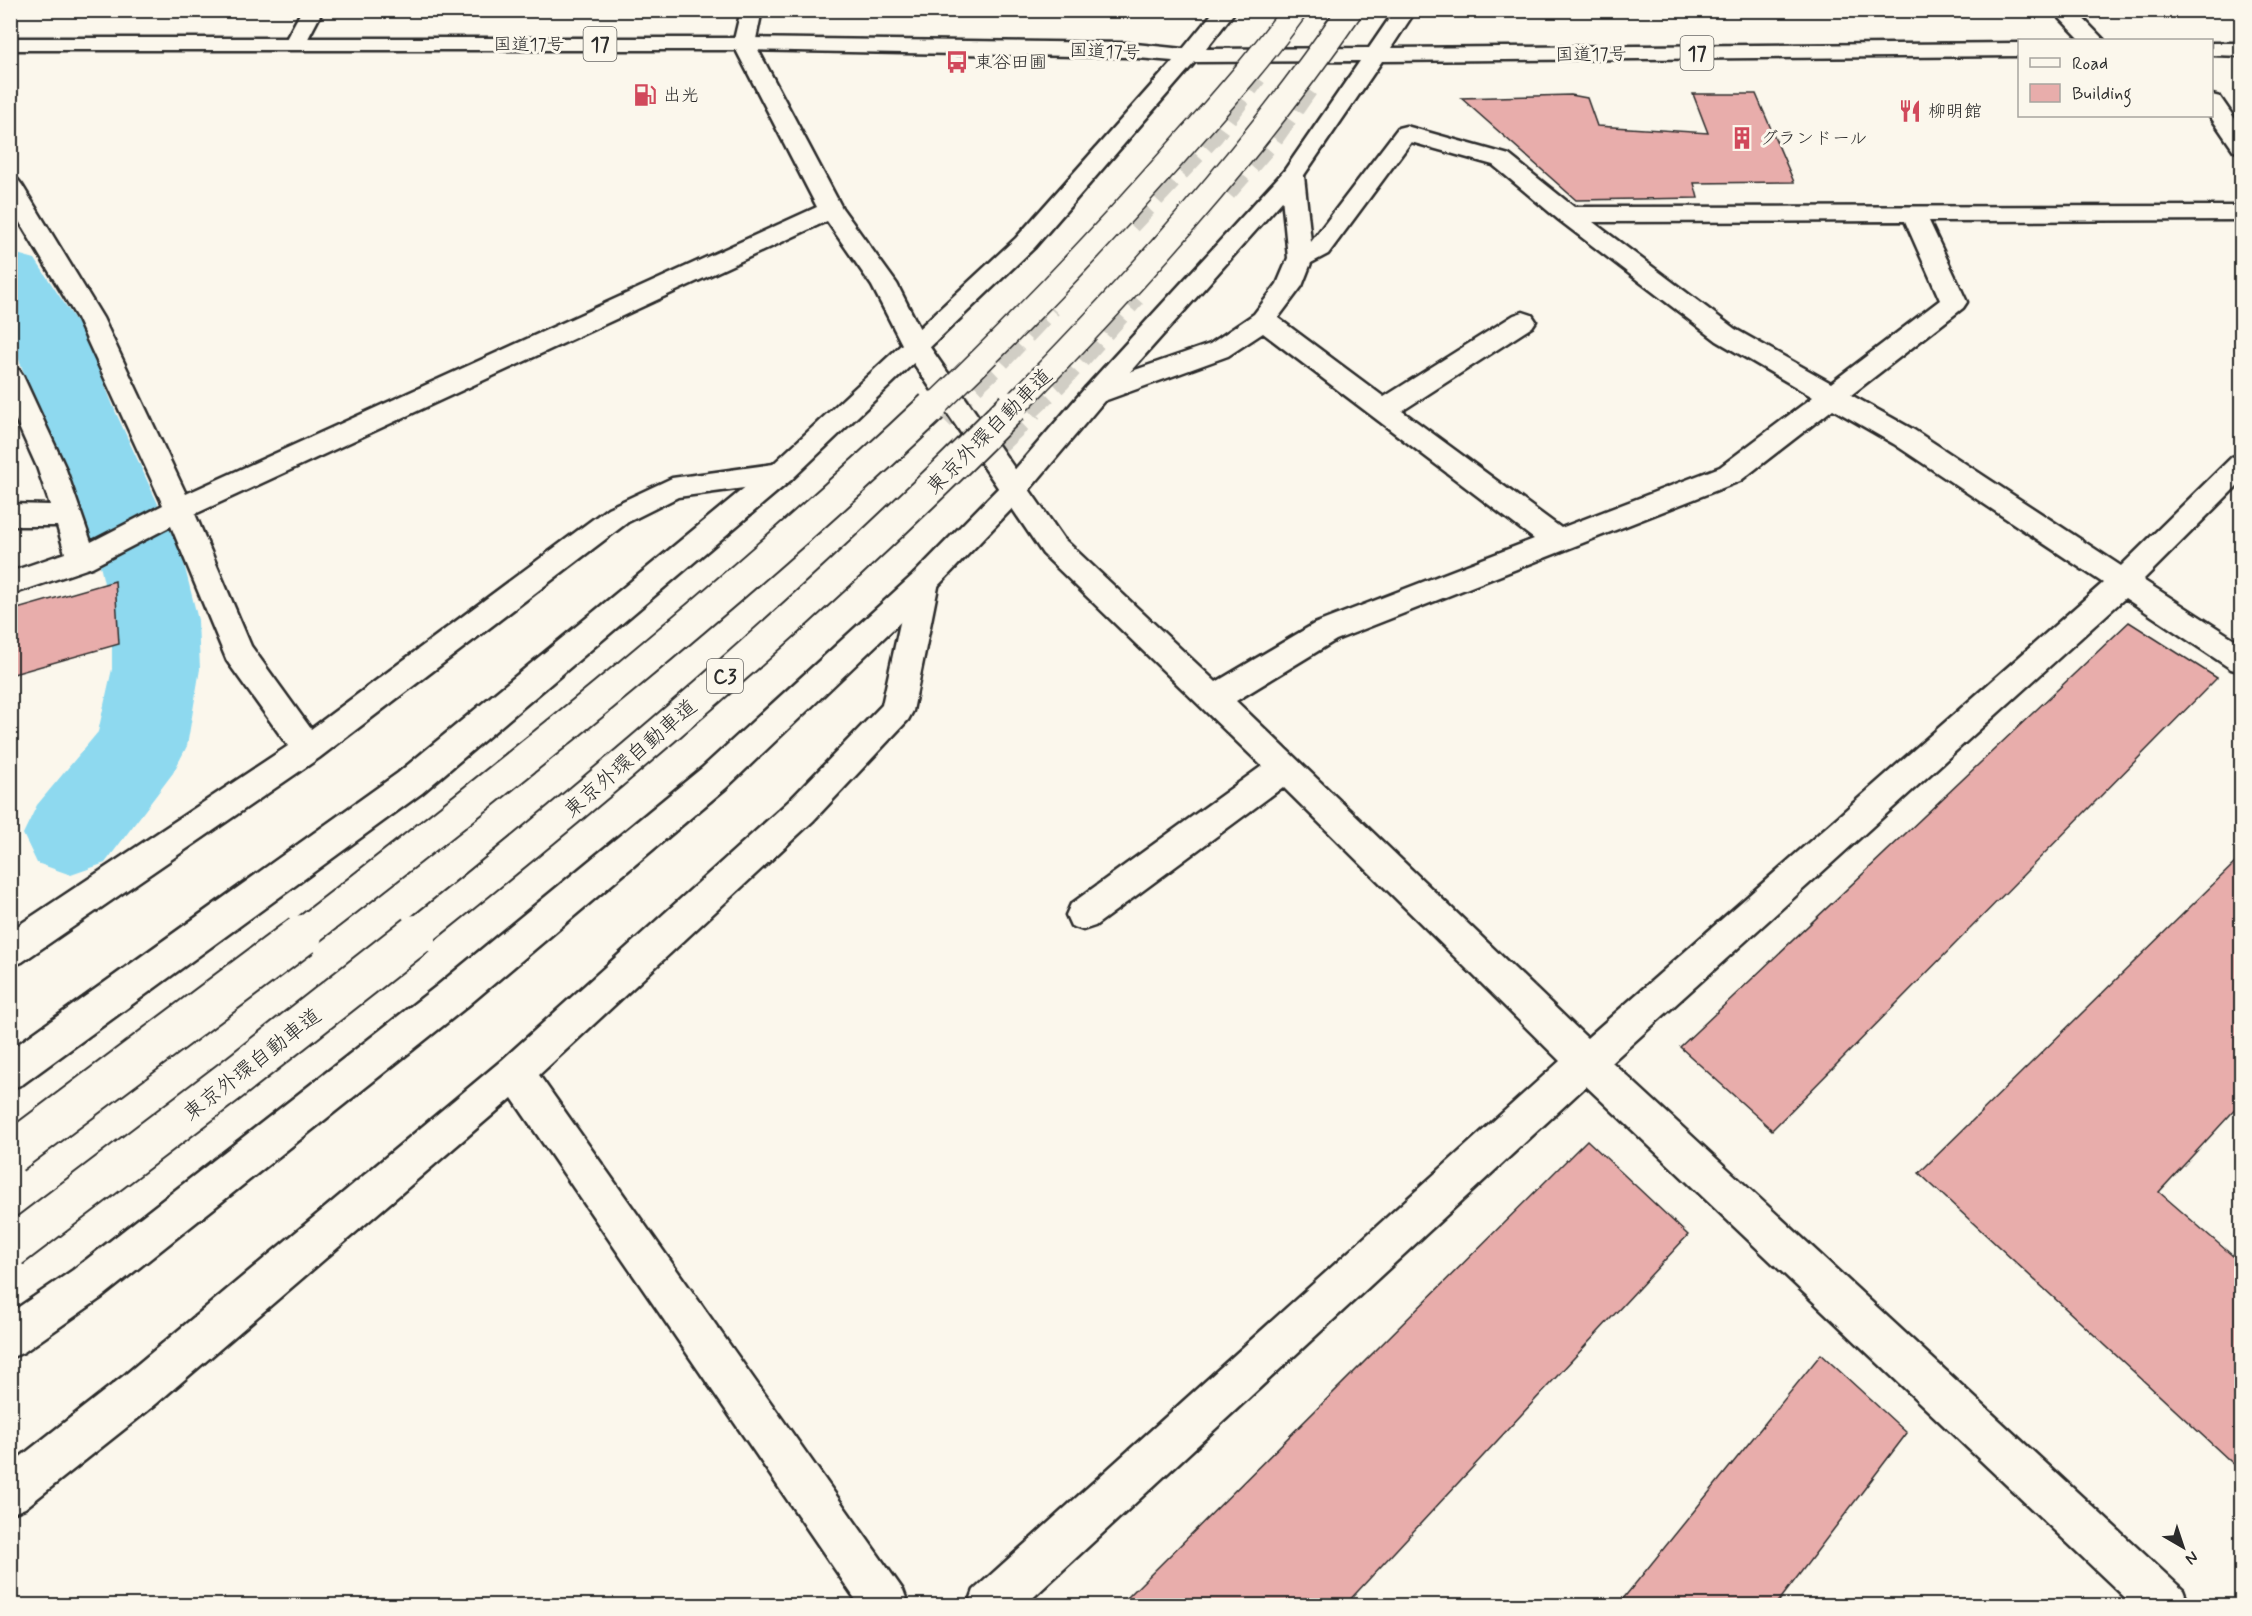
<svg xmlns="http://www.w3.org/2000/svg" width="2252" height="1616" font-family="Mynerve,'Klee One',sans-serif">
	<rect width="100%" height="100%" fill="#fbf7ec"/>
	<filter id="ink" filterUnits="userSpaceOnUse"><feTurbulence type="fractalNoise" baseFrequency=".0167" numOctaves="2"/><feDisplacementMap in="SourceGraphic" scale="12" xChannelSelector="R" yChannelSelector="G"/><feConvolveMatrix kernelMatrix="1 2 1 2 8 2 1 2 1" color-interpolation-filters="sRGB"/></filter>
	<g filter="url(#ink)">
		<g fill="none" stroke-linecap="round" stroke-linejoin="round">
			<polygon fill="#8ed9ef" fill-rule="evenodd" points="10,252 35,259 85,335 116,413 182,556 198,620 200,669 187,746 173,773 105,863 71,875 37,863 23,834 37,805 98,732 112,669 112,620 98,556 38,413 10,334"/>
		</g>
		<g fill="#e8adab" stroke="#2b2b2b" stroke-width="1.5">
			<polygon points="1693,94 1756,94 1794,182 1694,183 1698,198 1576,200 1461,98 1571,95 1587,98 1597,126 1708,133"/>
			<polygon points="115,581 119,644 10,675 10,611"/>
			<polygon points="2129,622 2217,678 1772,1130 1680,1047"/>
			<polygon points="2241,857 2241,1103 2159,1192 2241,1263 2241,1471 1919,1173"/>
			<polygon points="1587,1140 1688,1235 1345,1605 1120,1605"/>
			<polygon points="1821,1354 1907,1433 1776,1605 1618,1605"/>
		</g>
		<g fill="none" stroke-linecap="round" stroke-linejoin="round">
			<g stroke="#d1cec5" stroke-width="24" stroke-dasharray="24 12" stroke-linecap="butt">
				<polyline points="1225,191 1271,138 1306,88"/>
				<polyline points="1129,223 1213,133 1255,76"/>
				<polyline points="947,409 996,363 1050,306"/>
				<polyline points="1028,409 1059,380 1134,296"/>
			</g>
			<g stroke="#d1cec5" stroke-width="31" stroke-dasharray="31 15" stroke-linecap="butt">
				<polyline points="940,416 949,407"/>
				<polyline points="995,440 1030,407"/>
			</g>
			<g stroke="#2b2b2b" stroke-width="5">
				<g id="minor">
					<polygon points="302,10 323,10 303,48 295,49 287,48 284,43"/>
					<path d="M 741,10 L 762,10 L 755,44 L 842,208 L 897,284 L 927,343 L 1063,538 L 1216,682 L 1314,624 L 1534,539 L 1263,333 L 1228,356 L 1104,401 L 1095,403 L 1086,401 L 1082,394 L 1086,387 L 1210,344 L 1254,314 L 1277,284 L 1288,258 L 1280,176 L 1284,171 L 1292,169 L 1300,171 L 1304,176 L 1311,242 L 1398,128 L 1406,126 L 1509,155 L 1574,207 L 2242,206 L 2242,220 L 1929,221 L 1967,302 L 1963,308 L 1851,395 L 1914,430 L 2121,566 L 2232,457 L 2242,454 L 2242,481 L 2143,580 L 2242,644 L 2242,672 L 2231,669 L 2125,598 L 1612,1062 L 2183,1590 L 2189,1606 L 2134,1606 L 1586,1086 L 1024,1606 L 968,1606 L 974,1590 L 1560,1061 L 1283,787 L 1095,926 L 1083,930 L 1071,926 L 1066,915 L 1071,904 L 1262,766 L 1043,554 L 906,352 L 872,286 L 827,221 L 195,514 L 251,646 L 311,729 L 608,508 L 672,478 L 781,463 L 791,466 L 795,473 L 791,480 L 781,483 L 678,497 L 628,522 L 319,758 L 22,962 L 10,967 L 10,931 L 288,746 L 227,661 L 171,526 L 92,567 L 10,595 L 10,572 L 65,553 L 57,526 L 10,526 L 10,504 L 50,505 L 37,467 L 10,407 L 10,367 L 19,370 L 23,376 L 65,467 L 91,542 L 163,505 L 77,318 L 10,206 L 10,178 L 18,180 L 22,185 L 103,318 L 186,494 L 817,207 L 733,44 ZM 1411,142 L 1493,165 L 1559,220 L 1717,341 L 1813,397 L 1720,467 L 1561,528 L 1402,411 L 1532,327 L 1536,321 L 1532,315 L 1523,312 L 1514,315 L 1384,397 L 1278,318 L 1302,286 L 1311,263 L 1328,254 ZM 1905,221 L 1940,300 L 1831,383 L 1735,329 L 1593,222 ZM 1833,409 L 1894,444 L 2103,583 L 1587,1038 L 1236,701 L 1336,640 L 1740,481 Z"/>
					<polygon points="2052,10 2075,10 2104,40 2081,40"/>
					<polygon points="2212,95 2220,97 2242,129 2242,153 2234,151 2210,116"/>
					<polygon points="924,571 934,574 939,582 913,711 908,720 813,821 539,1075 903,1590 909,1606 860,1606 512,1098 156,1404 25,1508 10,1514 10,1465 126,1374 502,1060 789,801 882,705 909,582 914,574"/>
				</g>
			</g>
			<g stroke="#2b2b2b" stroke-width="5">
				<g id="highway">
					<polygon points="1215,10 1236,10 1206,49 1369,48 1395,10 1416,10 1391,48 2020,43 2020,56 1382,61 1300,181 1104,401 1025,495 934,590 726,788 464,1009 101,1298 24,1352 10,1358 10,1313 73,1270 438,985 702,768 914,574 1005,481 1086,387 1284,171 1360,61 1195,62 1034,248 791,480 422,793 23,1084 10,1089 10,1050 398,773 771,466 1016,238 1173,61 1126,57 744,50 10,50 10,38 744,38 1126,43 1183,49"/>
					<polygon points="2212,43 2242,43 2242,56 2212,55"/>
				</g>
			</g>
			<use href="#minor" fill="#fbf7ec" fill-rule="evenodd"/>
			<use href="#highway" fill="#fbf7ec" fill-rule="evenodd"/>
			<g stroke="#2b2b2b" stroke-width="27" stroke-linecap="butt">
				<g id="highway-bridge-far2">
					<path d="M 931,409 C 1014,330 1094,246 1170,160 C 1213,111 1257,63 1295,10"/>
					<path d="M 1011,409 C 1133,285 1251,154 1350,10"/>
				</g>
			</g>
			<g stroke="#2b2b2b" stroke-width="35" stroke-linecap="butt">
				<g id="highway-bridge-far1">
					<path d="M 300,936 C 518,768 732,596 932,407"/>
					<path d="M 414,936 C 622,770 825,596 1012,407"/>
				</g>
			</g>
			<g stroke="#2b2b2b" stroke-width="44" stroke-linecap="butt">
				<g id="highway-bridge">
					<polyline points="10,1154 302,935"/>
					<polyline points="10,1248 230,1081 416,935"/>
				</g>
			</g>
			<use href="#highway-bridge-far2" stroke="#fbf7ec" stroke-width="24"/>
			<use href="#highway-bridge-far1" stroke="#fbf7ec" stroke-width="31"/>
			<use href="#highway-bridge" stroke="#fbf7ec" stroke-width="40"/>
		</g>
	</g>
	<defs>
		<g id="bus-bare" transform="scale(1.8)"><path d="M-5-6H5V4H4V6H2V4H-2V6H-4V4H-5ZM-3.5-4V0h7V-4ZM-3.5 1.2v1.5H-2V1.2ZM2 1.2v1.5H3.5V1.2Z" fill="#d1495b" stroke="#fbf7ec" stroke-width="2.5" paint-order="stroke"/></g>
		<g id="fuel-bare" transform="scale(1.8)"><path d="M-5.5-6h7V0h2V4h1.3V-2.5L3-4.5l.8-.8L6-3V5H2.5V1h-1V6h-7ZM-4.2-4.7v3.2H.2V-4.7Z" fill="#d1495b" stroke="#fbf7ec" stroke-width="2.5" paint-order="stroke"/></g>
		<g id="restaurant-bare" transform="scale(1.8)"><path d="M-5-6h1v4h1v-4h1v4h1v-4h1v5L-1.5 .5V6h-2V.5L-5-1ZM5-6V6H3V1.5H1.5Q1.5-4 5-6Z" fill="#d1495b" stroke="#fbf7ec" stroke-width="2.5" paint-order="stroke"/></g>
		<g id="building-bare" transform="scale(1.8)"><path d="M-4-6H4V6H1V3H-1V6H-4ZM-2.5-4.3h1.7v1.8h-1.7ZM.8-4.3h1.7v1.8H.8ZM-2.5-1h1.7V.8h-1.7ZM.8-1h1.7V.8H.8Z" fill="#d1495b" stroke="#fbf7ec" stroke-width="2.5" paint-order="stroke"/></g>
	</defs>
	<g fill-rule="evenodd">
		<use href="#bus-bare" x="957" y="62"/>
		<use href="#fuel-bare" x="645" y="95"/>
		<use href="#restaurant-bare" x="1910" y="111"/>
		<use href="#building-bare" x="1742" y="138"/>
	</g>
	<g text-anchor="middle" stroke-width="6" stroke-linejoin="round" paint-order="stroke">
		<g font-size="18" fill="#2b2b2b" stroke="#fbf7ec">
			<text x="529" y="50">国道17号</text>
			<text transform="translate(1105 51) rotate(2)" y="6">国道17号</text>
			<text transform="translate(1591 54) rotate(-1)" y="6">国道17号</text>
		</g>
		<g font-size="18" fill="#2b2b2b" stroke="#fbf7ec" text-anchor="start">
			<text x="975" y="68">東谷田圃</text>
			<text x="663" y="101">出光</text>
			<text x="1928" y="117">柳明館</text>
			<text x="1760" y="144">グランドール</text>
		</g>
		<g fill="#fbf7ec" stroke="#696865" stroke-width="1.5">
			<rect x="583.5" y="27" width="33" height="34" rx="4.5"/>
			<rect x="1680.5" y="36" width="33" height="34" rx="4.5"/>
			<rect x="707" y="659" width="36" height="34" rx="4.5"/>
		</g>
		<g font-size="20" font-weight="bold" fill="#2b2b2b">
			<text x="600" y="51">17</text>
			<text x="1697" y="60">17</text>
			<text x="725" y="683">C3</text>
		</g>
		<g font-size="21" fill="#2b2b2b" stroke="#fbf7ec">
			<text transform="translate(989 431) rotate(-45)" y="7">東京外環自動車道</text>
			<text transform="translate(630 758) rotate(-41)" y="7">東京外環自動車道</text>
			<text transform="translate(252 1064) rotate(-38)" y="7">東京外環自動車道</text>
		</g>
	</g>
	<rect width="2252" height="1616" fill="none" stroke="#fbf7ec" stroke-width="36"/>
	<rect x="18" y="18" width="2216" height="1580" fill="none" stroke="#2b2b2b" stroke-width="2" filter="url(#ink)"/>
	<rect x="2018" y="39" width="195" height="78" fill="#fbf7ec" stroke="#a8a59f" stroke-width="1.5"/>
	<rect x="2030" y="58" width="30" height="9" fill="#fbf7ec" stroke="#a8a59f" stroke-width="1.5"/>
	<text x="2072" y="69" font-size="18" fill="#2b2b2b">Road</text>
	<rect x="2030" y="84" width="30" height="18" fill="#e8adab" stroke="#a8a59f" stroke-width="1.5"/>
	<text x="2072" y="99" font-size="18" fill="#2b2b2b">Building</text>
	<g transform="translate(2183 1547) rotate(141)" stroke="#fbf7ec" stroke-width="4.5" paint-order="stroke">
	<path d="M0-4.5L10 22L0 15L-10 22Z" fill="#2b2b2b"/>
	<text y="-9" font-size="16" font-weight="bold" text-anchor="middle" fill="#2b2b2b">N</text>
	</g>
</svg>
